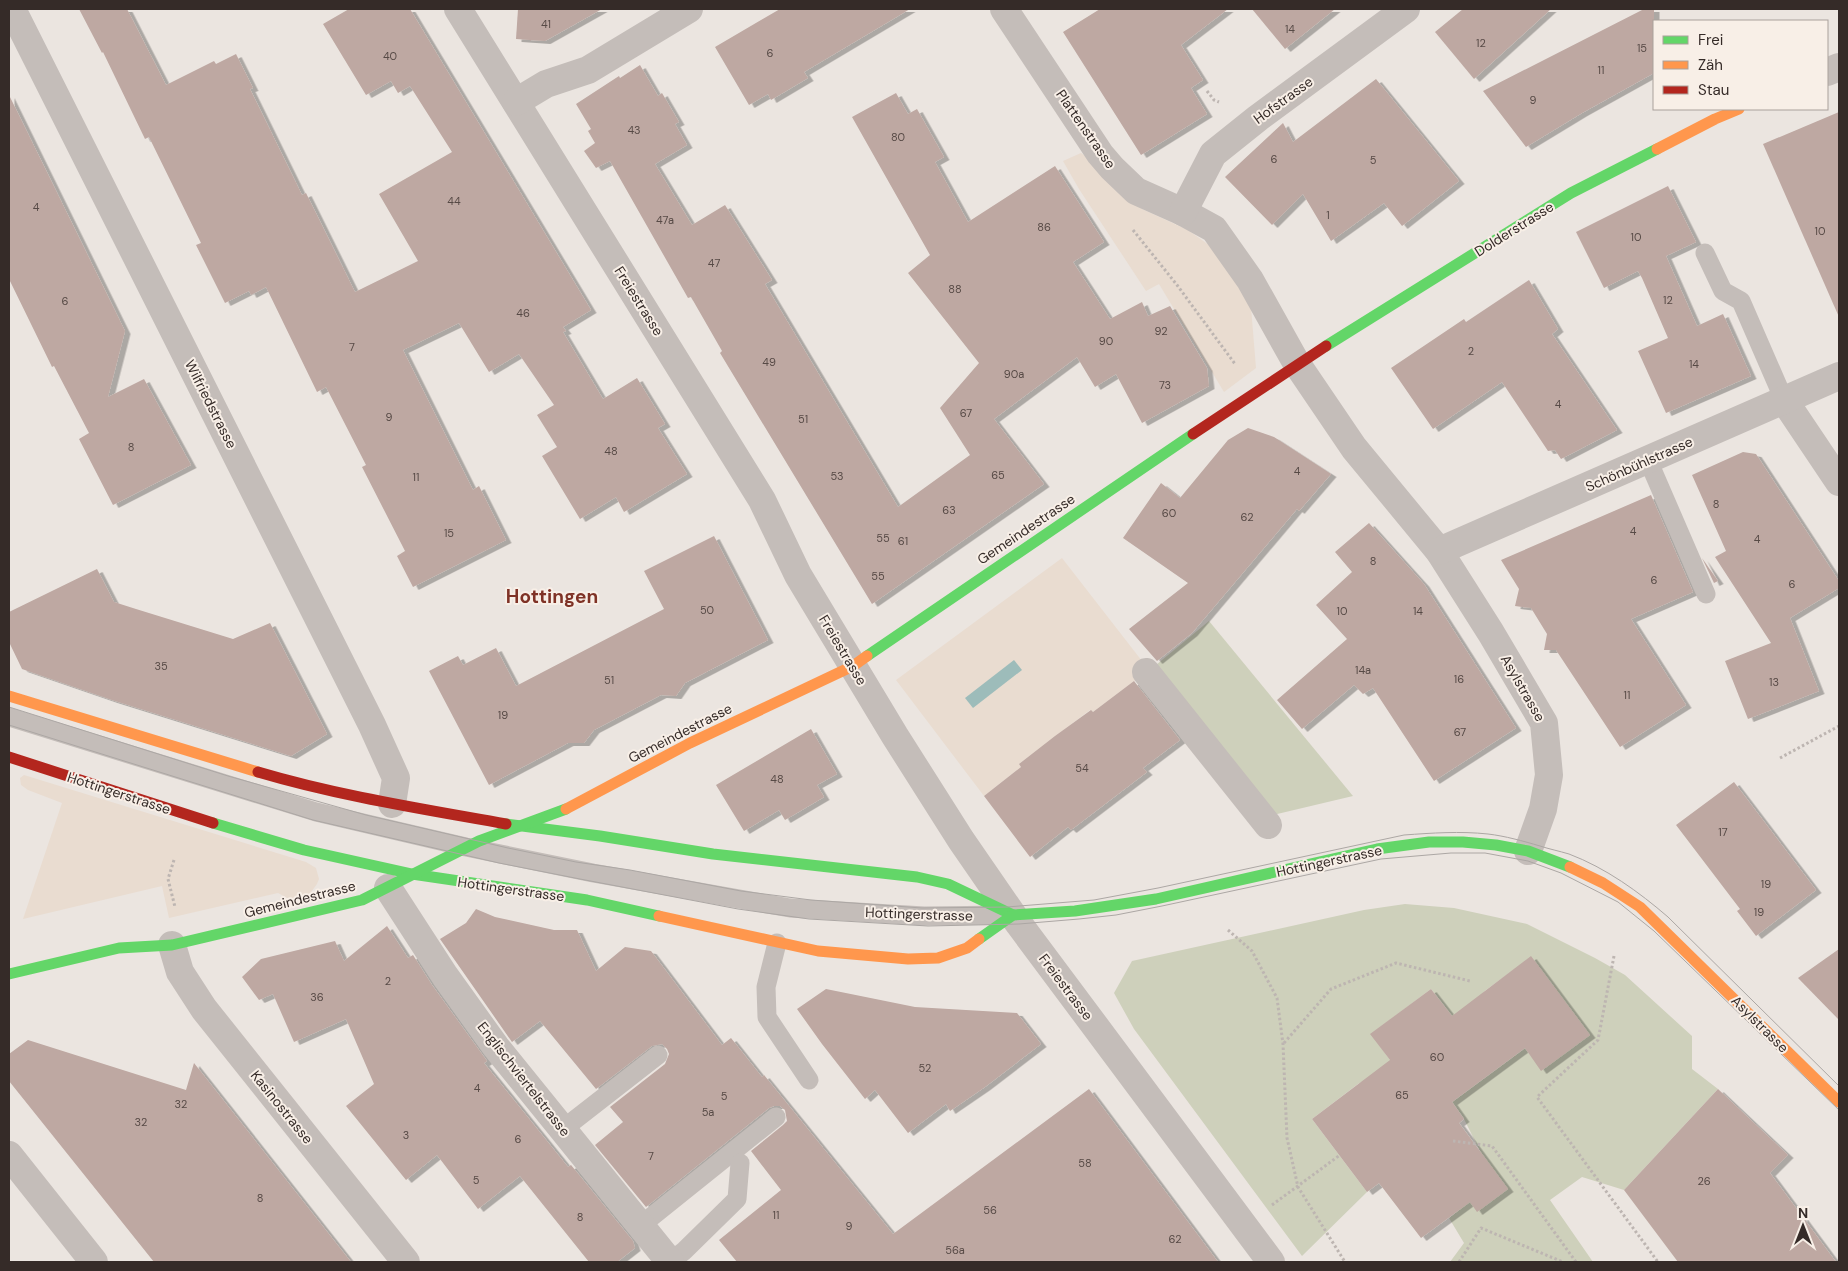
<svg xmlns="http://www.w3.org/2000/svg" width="1848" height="1271" font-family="'DM Sans',sans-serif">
	<defs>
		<filter id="shadow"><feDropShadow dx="5.5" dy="3" stdDeviation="0" flood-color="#0004"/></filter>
	</defs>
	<rect width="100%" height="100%" fill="#ebe5e0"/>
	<g fill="#ced0bb">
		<polygon points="1209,621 1353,796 1273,815 1156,665"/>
		<polygon points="1405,904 1454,908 1527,924 1595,958 1625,975 1692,1036 1692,1069 1718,1089 1624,1190 1582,1177 1550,1200 1593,1262 1450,1262 1464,1243 1449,1218 1470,1201 1482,1155 1464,1119 1452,1102 1525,1048 1542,1070 1531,957 1486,990 1455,1020 1431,989 1371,1034 1393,1064 1358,1084 1312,1119 1367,1192 1302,1256 1134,1029 1114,993 1132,961 1364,910"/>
	</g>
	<g fill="#e9dcd0">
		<polygon points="1081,153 1092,161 1104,175 1113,188 1125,199 1144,210 1188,230 1213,248 1226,263 1251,307 1256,368 1224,392 1159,284 1146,291 1079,189 1063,161"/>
		<polygon points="1062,558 1149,670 1093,712 1090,710 1019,764 1021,767 984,796 896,680"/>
		<polygon points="24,775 306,862 316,868 319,879 317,884 309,895 291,900 278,893 169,918 162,886 23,919 62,803 28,790 21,785 20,778"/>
	</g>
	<polygon fill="#9dbcba" points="1014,660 1022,670 973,708 965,698"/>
	<g fill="#bea8a2" filter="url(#shadow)">
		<polygon points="79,9 127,9 166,85 214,61 216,64 236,54 253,88 250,89 302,195 306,193 355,292 418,261 379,194 452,152 410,86 398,93 391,81 366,95 323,24 349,9 410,9 591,310 563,327 566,331 563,332 603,399 637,378 665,424 658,428 687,474 624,512 616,497 580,519 542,456 557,447 537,415 554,405 519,354 489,372 459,323 403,350 473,490 479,486 506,540 413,587 397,556 405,551 362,467 366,465 326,387 317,392 266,287 251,295 249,291 225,303 196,245 201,243 149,137 145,139 103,52 102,53"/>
		<polygon points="518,9 602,9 545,41 516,39"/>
		<polygon points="780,9 910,9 804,72 808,78 771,100 768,94 749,105 715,47"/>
		<polygon points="1100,9 1228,9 1181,45 1203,80 1191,88 1207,114 1141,155 1063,32"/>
		<polygon points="1252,9 1335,9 1285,49"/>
		<polygon points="1463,9 1551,9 1474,79 1435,32"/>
		<polygon points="1644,9 1654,9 1654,73 1582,113 1526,147 1483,91"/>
		<polygon points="640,65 658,96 662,93 679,122 675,124 687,145 655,164 692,225 725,205 772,280 765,284 898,507 970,455 940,408 979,363 908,273 930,255 852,117 896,93 908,114 917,109 944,157 935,162 968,222 1055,166 1104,242 1073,262 1110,319 1142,302 1148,316 1170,306 1207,368 1209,386 1142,423 1116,374 1095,387 1077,357 994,419 1044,484 872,604 720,353 722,351 691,297 688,298 610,161 596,168 584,151 595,143 588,131 591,129 576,104 619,76 620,78"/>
		<polygon points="1376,79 1459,181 1402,226 1384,203 1331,241 1303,194 1272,225 1225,177 1283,123 1293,142"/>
		<polygon points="9,95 125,331 108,397 144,379 191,465 113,505 79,439 89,433 54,366 52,367 9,279"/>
		<polygon points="1839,112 1839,317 1763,144"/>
		<polygon points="1668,186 1696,242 1666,256 1697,326 1723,314 1751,376 1666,413 1638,351 1668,338 1642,278 1638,271 1604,288 1576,232"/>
		<polygon points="1529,280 1558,329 1552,334 1617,430 1561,459 1555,450 1548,451 1502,382 1433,429 1391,368 1464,319 1466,322"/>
		<polygon points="1248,428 1274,437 1331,474 1299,511 1297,509 1192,633 1157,661 1129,629 1188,583 1123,538 1161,483 1180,498 1228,440"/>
		<polygon points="1743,452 1756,454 1839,581 1839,588 1790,618 1819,691 1748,719 1725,661 1771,643 1715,557 1726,551 1692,475"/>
		<polygon points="1651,495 1693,592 1631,619 1686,705 1620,747 1556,650 1544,650 1547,634 1531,608 1515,606 1519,589 1501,560"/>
		<polygon points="1369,523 1424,584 1516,728 1434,781 1373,688 1363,694 1354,685 1302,729 1277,700 1347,639 1316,605 1352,572 1335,552"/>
		<polygon points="714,536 768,640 685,683 676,696 661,695 594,730 584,743 568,743 489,785 429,671 458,656 463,665 496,648 516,686 664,609 644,571"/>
		<polygon points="1702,558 1718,581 1714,583"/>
		<polygon points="97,569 114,602 136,609 233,639 270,623 327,734 291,756 112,700 22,669 9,642 9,612"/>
		<polygon points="1134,681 1180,740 1143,768 1147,772 1071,830 1068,827 1030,857 984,796 1021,767 1019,764 1055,736 1091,710 1093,712"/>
		<polygon points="811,729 837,774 817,785 824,797 785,820 779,810 744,831 716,785"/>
		<polygon points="1734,782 1816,890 1756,936 1737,911 1740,909 1676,825"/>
		<polygon points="476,909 495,917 554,930 577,930 596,971 625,947 651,951 722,1045 731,1038 762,1077 764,1075 893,1234 1089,1089 1218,1262 737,1262 719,1240 781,1190 751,1151 783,1125 787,1121 785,1110 780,1106 774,1106 769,1108 646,1207 595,1145 623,1122 610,1107 665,1064 669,1054 667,1049 662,1044 652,1046 596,1089 540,1021 512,1042 440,939 466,923"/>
		<polygon points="387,926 408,958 413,955 432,985 487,1061 484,1063 568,1167 571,1165 633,1241 635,1248 617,1262 589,1262 520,1176 478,1209 437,1155 406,1180 346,1106 374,1084 346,1019 294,1042 273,994 259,1000 242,977 261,959 335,941 344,961"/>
		<polygon points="1839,949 1839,1020 1798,978"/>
		<polygon points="1531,956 1590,1035 1541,1071 1525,1048 1452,1102 1464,1119 1459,1123 1508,1189 1477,1212 1470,1202 1421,1238 1379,1183 1367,1192 1312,1119 1390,1060 1370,1034 1431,989 1452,1016"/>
		<polygon points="826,989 915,1007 1017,1013 1041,1044 985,1087 950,1111 946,1104 908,1133 875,1090 865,1099 822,1044 797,1009"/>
		<polygon points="28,1040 186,1090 194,1063 351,1262 154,1262 9,1081 9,1054"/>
		<polygon points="1718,1089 1788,1155 1770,1173 1836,1262 1678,1262 1624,1190"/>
	</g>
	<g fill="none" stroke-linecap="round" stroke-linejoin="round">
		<g stroke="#bdb5b1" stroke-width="3" stroke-dasharray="2.5 2.5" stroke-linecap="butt">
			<polyline points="1207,91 1214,100 1219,102"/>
			<polyline points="1133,230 1177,285 1235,364"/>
			<polyline points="1780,758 1839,726"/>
			<polyline points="174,860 168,879 175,907"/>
			<polyline points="1228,930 1252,951 1277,998 1283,1044 1287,1138 1298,1187 1345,1262"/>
			<polyline points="1614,956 1598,1040 1537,1097 1658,1262"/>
			<polyline points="1284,1043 1331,989 1396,963 1470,981"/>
			<polyline points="1453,1141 1492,1146 1576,1262"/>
			<polyline points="1272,1205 1340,1155"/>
			<polyline points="1459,1262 1481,1228 1563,1262"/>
		</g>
		<g stroke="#c4bdb9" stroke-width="19">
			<polyline points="1705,253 1723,291 1741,301 1784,400"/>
			<polyline points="1648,460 1706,594"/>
			<polyline points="9,717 316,812 466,847 593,873 790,908 924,916 1008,915"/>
			<polyline points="777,943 766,987 767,1017 809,1080"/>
			<polyline points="563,1129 658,1055"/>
			<polyline points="640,1226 776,1117"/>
			<polyline points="670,1262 684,1251 737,1199 740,1163"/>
		</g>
		<g stroke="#c4bdb9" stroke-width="28">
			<polyline points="12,9 372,725 396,778 392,804"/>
			<polyline points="458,9 762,500 798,575 895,736 961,840 1019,924 1271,1262"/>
			<polyline points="1004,9 1100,154 1112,168 1136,191 1183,212 1214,229 1250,280 1297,364 1354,448 1439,551 1491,633 1544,723 1549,775 1543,809 1528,851"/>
			<polyline points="1827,72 1839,67"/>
			<polyline points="516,102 546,84 588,70 689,9"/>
			<polyline points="1183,212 1213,154 1258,118 1406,9"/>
			<polyline points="1784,400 1839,482"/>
			<polyline points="1439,551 1839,376"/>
			<polyline points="1146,672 1268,825"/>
			<polyline points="388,888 445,976 496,1047 670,1262"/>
			<polyline points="172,945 180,972 204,1009 406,1262"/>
			<polyline points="9,1155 94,1262"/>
		</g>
		<g stroke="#63d668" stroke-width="11">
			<polyline points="1326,346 1571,193 1657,149"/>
			<polyline points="867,656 1193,434"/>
			<polyline points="213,823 304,850 412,874 587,900 659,916"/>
			<polyline points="506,824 600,836 713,854 917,877 948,884 1013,915"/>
			<polyline points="979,939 1013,915 1075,911 1156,899 1377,849 1429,842 1463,842 1496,845 1528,851 1570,867"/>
			<polyline points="9,974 119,948 172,945 362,900 479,841 566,809"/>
		</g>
		<g stroke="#ff974d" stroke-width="11">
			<polyline points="1657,149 1715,119 1739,109"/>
			<polyline points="9,696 258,772"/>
			<polyline points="566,809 690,743 853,666 867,656"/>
			<polyline points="1570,867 1603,883 1640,907 1839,1102"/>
			<polyline points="659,916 818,951 908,959 938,958 967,948 979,939"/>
		</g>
		<g stroke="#b3261e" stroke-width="11">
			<polyline points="1193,434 1326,346"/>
			<polyline points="9,757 213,823"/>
			<path d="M 258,772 C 339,796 423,809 506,824"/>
		</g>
		<g stroke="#aca7a4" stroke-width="1">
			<path d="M 9,707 L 228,776 L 366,815 L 508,848 L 576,862 L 630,870 L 741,891 L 811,900 L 922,908 L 1007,907 L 1094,900 L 1158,888 L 1404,835 C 1432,833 1460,831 1488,834 C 1505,836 1523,841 1540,846 C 1549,849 1559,851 1569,854 C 1606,868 1639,892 1668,917 L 1839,1086"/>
			<polyline points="9,725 313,820 499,863 580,879 738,909 809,919 928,926 1019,924 1079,919 1116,915 1162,906 1381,859 1451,853 1485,853 1528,861 1561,873 1618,902 1654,931 1839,1110"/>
		</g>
	</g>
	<g text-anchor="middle" stroke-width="4" stroke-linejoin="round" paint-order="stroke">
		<g font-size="11" fill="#574a46">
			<text x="546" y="28">41</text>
			<text x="1290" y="33">14</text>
			<text x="1481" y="47">12</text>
			<text x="1642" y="52">15</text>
			<text x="770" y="57">6</text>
			<text x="390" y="60">40</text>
			<text x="1601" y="74">11</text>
			<text x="1533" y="104">9</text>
			<text x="634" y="134">43</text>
			<text x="898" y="141">80</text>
			<text x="1274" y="163">6</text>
			<text x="1373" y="164">5</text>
			<text x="454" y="205">44</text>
			<text x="36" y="211">4</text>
			<text x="1328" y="219">1</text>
			<text x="665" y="224">47a</text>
			<text x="1044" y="231">86</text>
			<text x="1820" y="235">10</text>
			<text x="1636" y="241">10</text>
			<text x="714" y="267">47</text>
			<text x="955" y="293">88</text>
			<text x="1668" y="304">12</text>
			<text x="65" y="305">6</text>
			<text x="523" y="317">46</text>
			<text x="1161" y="335">92</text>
			<text x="1106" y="345">90</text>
			<text x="352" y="351">7</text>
			<text x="1471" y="355">2</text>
			<text x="769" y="366">49</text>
			<text x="1694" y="368">14</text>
			<text x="1014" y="378">90a</text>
			<text x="1165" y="389">73</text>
			<text x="1558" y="408">4</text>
			<text x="966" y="417">67</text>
			<text x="389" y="421">9</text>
			<text x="803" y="423">51</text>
			<text x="131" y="451">8</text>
			<text x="611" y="455">48</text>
			<text x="1297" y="475">4</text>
			<text x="998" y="479">65</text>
			<text x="837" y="480">53</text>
			<text x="416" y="481">11</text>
			<text x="1716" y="508">8</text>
			<text x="949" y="514">63</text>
			<text x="1169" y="517">60</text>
			<text x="1247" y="521">62</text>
			<text x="1633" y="535">4</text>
			<text x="449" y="537">15</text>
			<text x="883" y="542">55</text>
			<text x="1757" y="543">4</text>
			<text x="903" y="545">61</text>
			<text x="1373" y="565">8</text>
			<text x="878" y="580">55</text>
			<text x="1654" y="584">6</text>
			<text x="1792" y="588">6</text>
			<text x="707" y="614">50</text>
			<text x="1342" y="615">10</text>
			<text x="1418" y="615">14</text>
			<text x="161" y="670">35</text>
			<text x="1363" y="674">14a</text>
			<text x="1459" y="683">16</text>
			<text x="609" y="684">51</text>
			<text x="1774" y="686">13</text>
			<text x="1627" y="699">11</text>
			<text x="503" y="719">19</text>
			<text x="1460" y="736">67</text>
			<text x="1082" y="772">54</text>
			<text x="777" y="783">48</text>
			<text x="1723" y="836">17</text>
			<text x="1766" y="888">19</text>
			<text x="1759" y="916">19</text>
			<text x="388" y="985">2</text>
			<text x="317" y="1001">36</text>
			<text x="1437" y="1061">60</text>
			<text x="925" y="1072">52</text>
			<text x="477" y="1092">4</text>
			<text x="1402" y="1099">65</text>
			<text x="724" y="1100">5</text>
			<text x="181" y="1108">32</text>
			<text x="708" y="1116">5a</text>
			<text x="141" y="1126">32</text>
			<text x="406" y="1139">3</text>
			<text x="518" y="1143">6</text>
			<text x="651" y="1160">7</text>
			<text x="1085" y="1167">58</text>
			<text x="476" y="1184">5</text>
			<text x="1704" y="1185">26</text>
			<text x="260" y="1202">8</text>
			<text x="990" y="1214">56</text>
			<text x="776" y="1219">11</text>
			<text x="580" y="1221">8</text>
			<text x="849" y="1230">9</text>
			<text x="1175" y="1243">62</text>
			<text x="955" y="1254">56a</text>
		</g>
		<g font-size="14" fill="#352b28" stroke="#f8efe7">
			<text transform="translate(1283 100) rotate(-36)" y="5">Hofstrasse</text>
			<text transform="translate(1086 129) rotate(55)" y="5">Plattenstrasse</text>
			<text transform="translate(1514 229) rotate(-32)" y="5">Dolderstrasse</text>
			<text transform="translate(639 301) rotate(58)" y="5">Freiestrasse</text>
			<text transform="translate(211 404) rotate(63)" y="5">Wilfriedstrasse</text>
			<text transform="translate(1639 464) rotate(-24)" y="5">Schönbühlstrasse</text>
			<text transform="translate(1026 529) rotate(-34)" y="5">Gemeindestrasse</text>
			<text transform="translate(843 650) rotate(59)" y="5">Freiestrasse</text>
			<text transform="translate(1523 688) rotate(60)" y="5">Asylstrasse</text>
			<text transform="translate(680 733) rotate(-27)" y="5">Gemeindestrasse</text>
			<text transform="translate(119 793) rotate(18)" y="5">Hottingerstrasse</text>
			<text transform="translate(1329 861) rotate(-12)" y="5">Hottingerstrasse</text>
			<text transform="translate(511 889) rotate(8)" y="5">Hottingerstrasse</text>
			<text transform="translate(300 899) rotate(-14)" y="5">Gemeindestrasse</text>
			<text transform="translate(919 914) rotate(2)" y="5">Hottingerstrasse</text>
			<text transform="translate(1066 987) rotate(53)" y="5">Freiestrasse</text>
			<text transform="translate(1760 1024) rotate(45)" y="5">Asylstrasse</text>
			<text transform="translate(524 1079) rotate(52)" y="5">Englischviertelstrasse</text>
			<text transform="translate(282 1107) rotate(51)" y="5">Kasinostrasse</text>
		</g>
		<g font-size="19" font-weight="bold" fill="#7f3226" stroke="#f8efe7">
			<text x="552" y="603">Hottingen</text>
		</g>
	</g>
	<rect width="1848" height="1271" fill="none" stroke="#352b28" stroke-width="20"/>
	<rect x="1653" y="20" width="175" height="90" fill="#f8efe7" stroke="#aaa19b"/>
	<rect x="1663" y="36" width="25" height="8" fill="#63d668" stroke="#aaa19b"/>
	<text x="1698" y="45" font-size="15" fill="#352b28">Frei</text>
	<rect x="1663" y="61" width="25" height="8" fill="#ff974d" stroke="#aaa19b"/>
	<text x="1698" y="70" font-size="15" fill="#352b28">Zäh</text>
	<rect x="1663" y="86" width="25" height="8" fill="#b3261e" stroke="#aaa19b"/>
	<text x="1698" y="95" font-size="15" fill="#352b28">Stau</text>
	<g transform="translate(1803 1226)" stroke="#f8efe7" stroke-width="4" paint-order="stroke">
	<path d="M0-4L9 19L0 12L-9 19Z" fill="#352b28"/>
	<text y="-8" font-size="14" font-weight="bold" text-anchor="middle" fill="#352b28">N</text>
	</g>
</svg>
